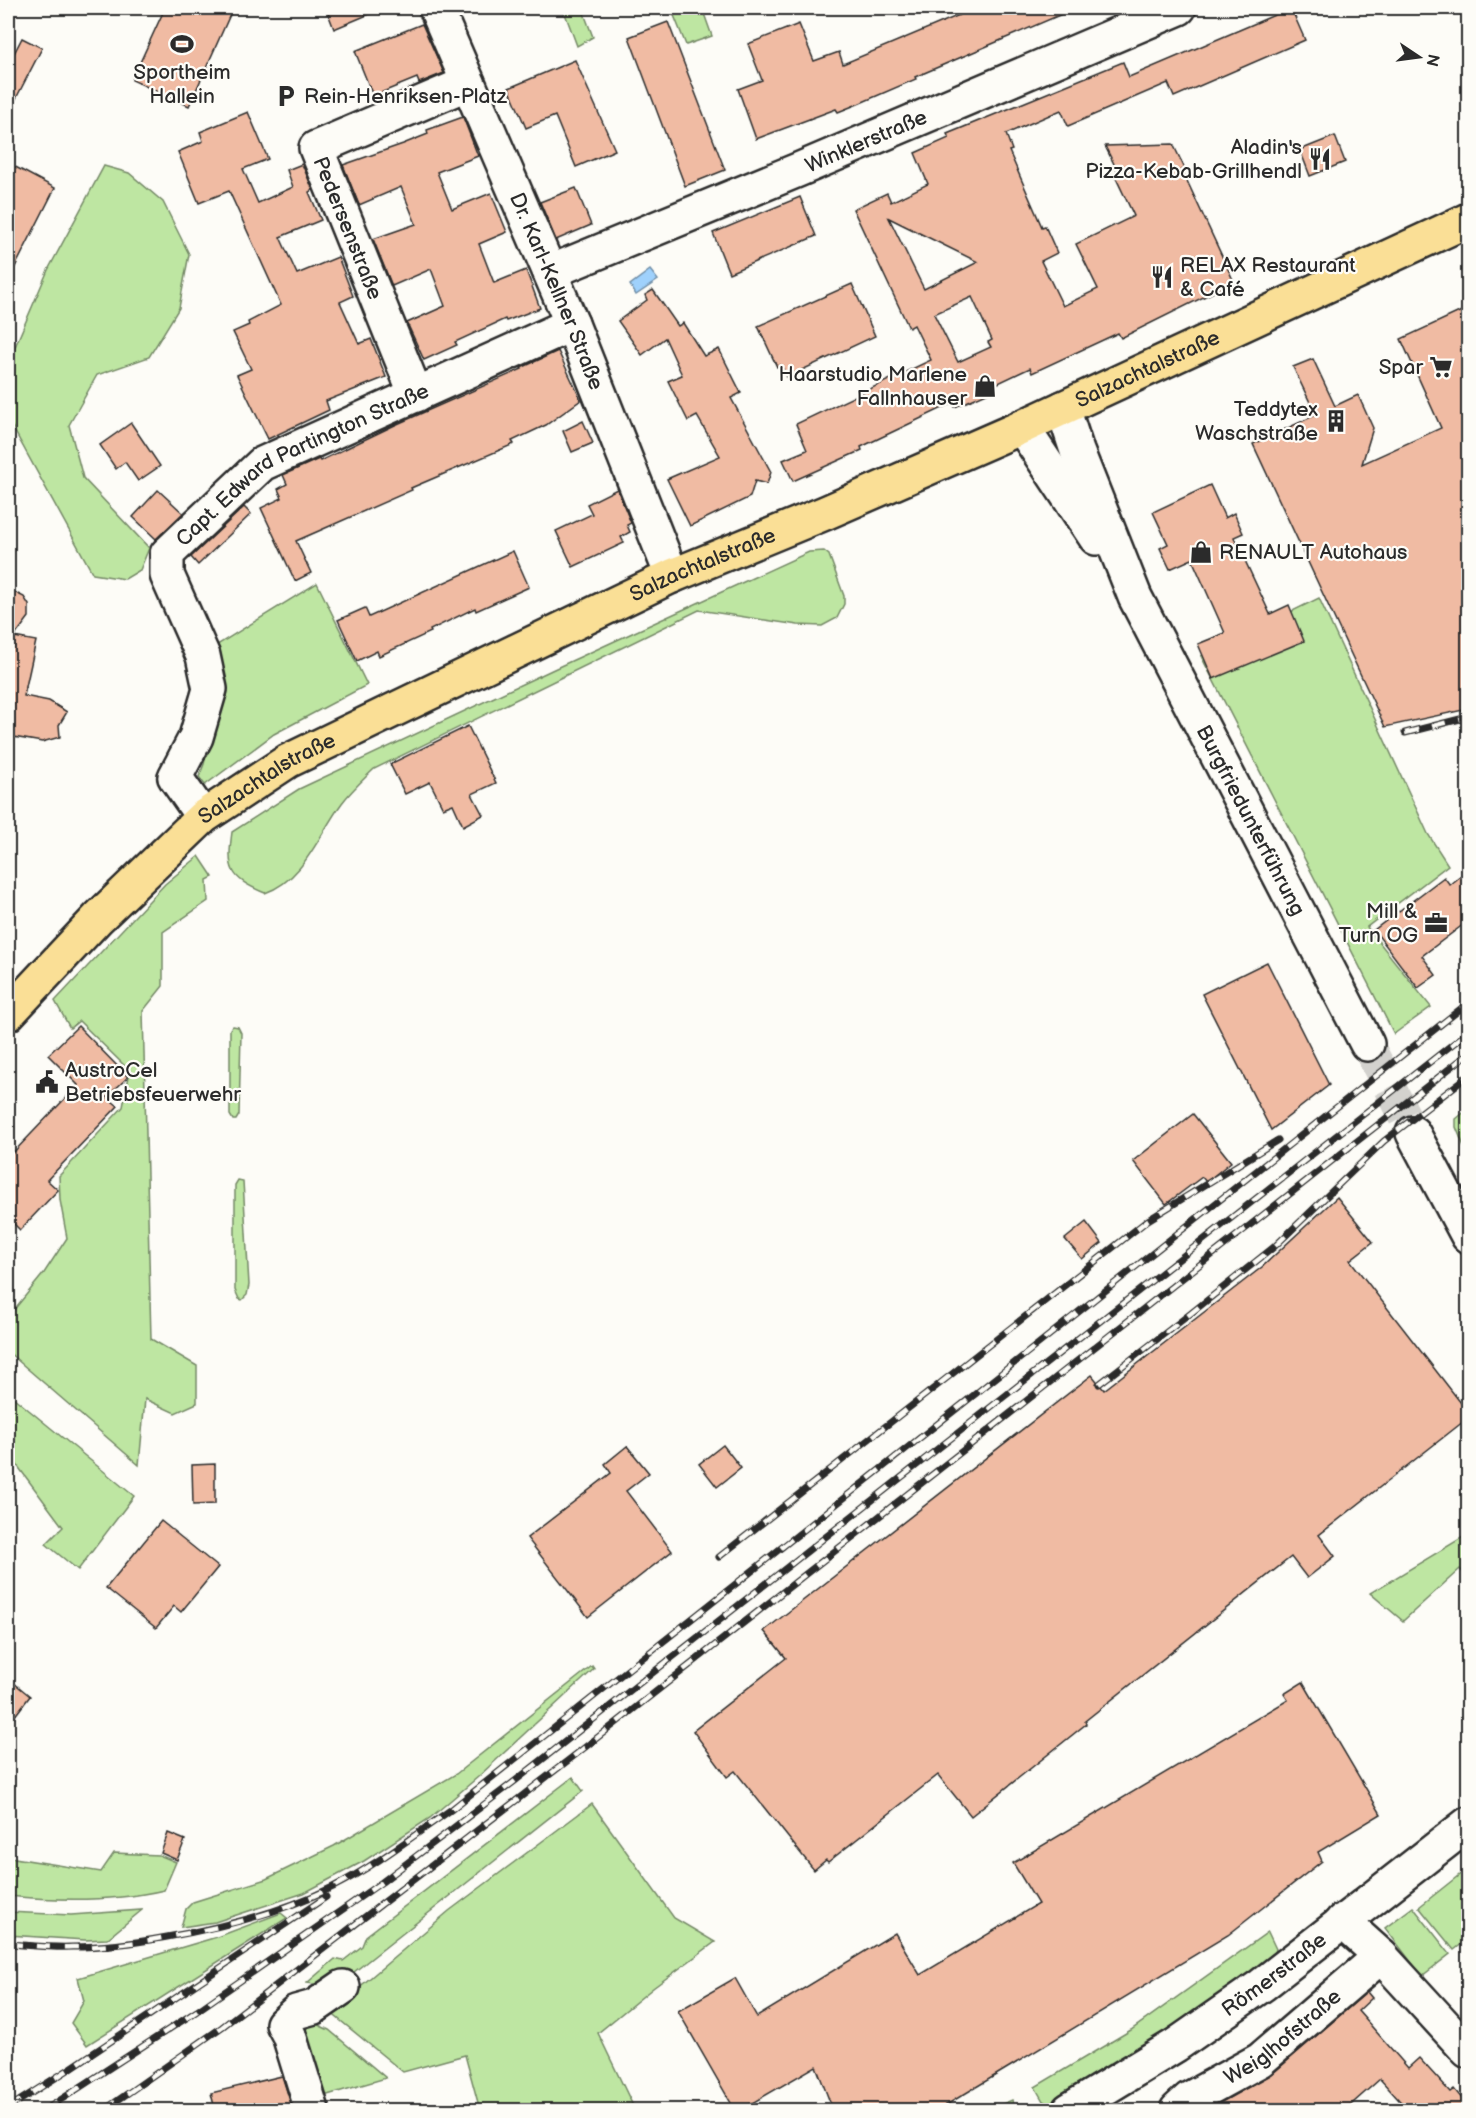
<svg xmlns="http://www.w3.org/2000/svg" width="1476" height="2118" font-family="'Balsamiq Sans',sans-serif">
	<rect width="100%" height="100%" fill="#fdfcf7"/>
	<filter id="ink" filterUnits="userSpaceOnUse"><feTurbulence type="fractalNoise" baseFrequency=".0167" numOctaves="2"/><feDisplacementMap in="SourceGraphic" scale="12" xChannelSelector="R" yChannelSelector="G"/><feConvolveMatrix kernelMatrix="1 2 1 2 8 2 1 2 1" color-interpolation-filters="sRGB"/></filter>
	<g filter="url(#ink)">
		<g fill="#bee6a2" stroke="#748866" stroke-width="1.5">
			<polygon points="563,8 582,8 593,37 577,46"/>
			<polygon points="671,8 702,8 712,36 686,45"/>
			<polygon points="104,166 129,173 163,202 189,254 179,308 149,357 97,375 69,425 83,478 149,548 140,570 125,579 93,574 8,419 8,363 48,270"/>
			<path d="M 824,551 L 829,555 L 844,596 L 844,604 L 837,618 L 822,626 L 798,625 L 699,610 L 374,769 C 363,780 351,791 342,803 C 319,834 304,880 265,893 C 229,878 227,869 232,832 L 299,789 L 556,668 L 809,552 Z"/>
			<polygon points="317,583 367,685 274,734 205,785 199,777 204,764 225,679 217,645"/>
			<polygon points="1319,598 1428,834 1448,865 1367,927 1431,1007 1394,1034 1201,656"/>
			<polygon points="199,856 213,877 207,880 208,901 163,932 163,986 143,1011 151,1339 197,1366 197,1403 175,1413 145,1399 139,1465 8,1352 8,1317 44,1273 67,1238 60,1200 59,1176 123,1107 130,1071 79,1021 70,1028 55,1001 165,884"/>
			<polygon points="233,1026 238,1027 241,1033 239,1115 236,1120 233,1120 230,1115 230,1029"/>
			<polygon points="1468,1109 1468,1156 1456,1127 1456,1119"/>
			<polygon points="238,1180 243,1181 249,1285 247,1295 242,1300 239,1299 235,1290 235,1185"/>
			<polygon points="8,1393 134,1496 78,1570 46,1544 63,1527 8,1453"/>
			<polygon points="1468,1534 1468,1578 1460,1569 1403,1621 1370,1593"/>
			<polygon points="592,1666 594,1669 478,1777 430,1818 364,1861 304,1893 215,1922 181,1927 186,1909 193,1902 266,1879 334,1846 456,1774"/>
			<polygon points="573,1777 583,1791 335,1987 307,1983 335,1959 343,1961 362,1946 366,1936"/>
			<polygon points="592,1804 674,1918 715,1942 653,1988 598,2033 635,2110 480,2110 465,2055 403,2072 330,2012 449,1911"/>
			<path d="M 114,1853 L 159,1855 L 176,1862 L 164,1890 C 113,1902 60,1901 8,1896 L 8,1857 L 101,1872 Z"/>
			<polygon points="1468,1868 1468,1939 1454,1950 1419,1907"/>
			<polygon points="1413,1907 1450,1954 1422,1976 1385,1928"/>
			<polygon points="142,1910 107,1939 85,1940 8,1935 8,1912 71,1915"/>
			<polygon points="281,1913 287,1918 87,2045 71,2023 84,2001 78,1978 217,1937"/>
			<polygon points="1268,1932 1276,1949 1272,1963 1075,2096 1053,2106 1043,2101 1035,2087 1131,2030"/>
			<polygon points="314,2023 329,2030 386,2078 317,2098 303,2027"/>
			<polygon points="1012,2100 1015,2110 989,2110"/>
		</g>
		<polygon fill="#9fd1fc" stroke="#718fa8" stroke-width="1.5" points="650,270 658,280 636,295 630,285"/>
		<g fill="#f0bba3" stroke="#2b2b2b" stroke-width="1.5" fill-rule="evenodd">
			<polygon points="165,8 233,8 189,106 132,80"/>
			<polygon points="326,8 384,8 334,29"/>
			<polygon points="976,8 1076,8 915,77 916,79 858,104 838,112 836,109 756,139 738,89 762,80 748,44 799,24 814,61 839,52 843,64"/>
			<path d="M 1291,8 L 1305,40 L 1174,97 L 1168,83 L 1068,126 L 1061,110 L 1006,134 L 1012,150 L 1009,151 L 1042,227 L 1045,226 L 1057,253 L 1041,261 L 1063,306 L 1098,289 L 1076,244 L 1134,216 L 1115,176 L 1119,174 L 1105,146 L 1173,144 L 1185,169 L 1182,170 L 1234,282 L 1121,338 L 1118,333 L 1032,373 L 1030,368 L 994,385 L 996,389 L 955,407 L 953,403 L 861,447 L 862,450 L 793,481 L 783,460 L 807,450 L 796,424 L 931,360 L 914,325 L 909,328 L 853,209 L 887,193 L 891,202 L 928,184 L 915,153 L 949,138 L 947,134 L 1123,62 L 1129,77 ZM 889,218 L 901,224 L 978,262 L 924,289 ZM 972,297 L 992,340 L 988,342 L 991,347 L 958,362 L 934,314 Z"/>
			<polygon points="668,22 725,170 685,186 629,37"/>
			<polygon points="422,24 444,73 419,83 417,78 373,96 355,51"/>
			<polygon points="22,38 42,48 8,114 8,65"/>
			<polygon points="575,60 615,150 576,167 555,116 526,128 509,88"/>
			<polygon points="248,112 268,159 243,169 258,203 293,187 287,170 302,164 313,190 309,192 321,220 280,237 297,274 338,257 353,296 340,302 359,344 371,339 386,377 326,401 329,410 268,439 237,375 251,369 233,332 249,325 248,322 281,305 229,191 199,203 178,152 203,141 200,132"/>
			<polygon points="463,117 478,156 437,172 452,209 491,193 507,232 479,244 494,283 526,270 540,308 506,321 505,319 455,342 457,345 424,360 407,323 445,306 431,269 392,286 373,239 416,224 401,187 359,205 343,165 403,144 428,134 427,130"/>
			<polygon points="1335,136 1345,162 1310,176 1300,150"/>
			<polygon points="8,163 55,188 8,281"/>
			<polygon points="576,188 591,225 556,240 540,202"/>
			<polygon points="800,197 816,236 729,273 713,233"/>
			<polygon points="852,284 875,336 787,377 781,365 777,367 758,326"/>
			<polygon points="653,290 678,326 683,323 704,356 719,349 741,393 731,398 771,472 767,484 755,481 750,497 690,526 667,479 720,456 697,416 688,421 668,381 682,375 665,338 642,355 618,321 647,300 645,295"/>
			<polygon points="1468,308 1468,709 1385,727 1253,444 1316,415 1293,367 1313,359 1335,406 1358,395 1373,428 1362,464 1441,428 1401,339"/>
			<polygon points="558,351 581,400 546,425 512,441 514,444 411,488 412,490 296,541 311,573 295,581 261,508 282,498 278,489 287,484 283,475 319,459 320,461 395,425 522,369 521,368"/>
			<polygon points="583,421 593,443 572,452 563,431"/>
			<polygon points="131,423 160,466 138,481 125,462 116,469 100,445"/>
			<polygon points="1210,485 1225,518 1234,513 1243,533 1234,537 1270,614 1289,605 1304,641 1213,679 1198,644 1225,633 1192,559 1170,569 1160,548 1168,544 1153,512"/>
			<polygon points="617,489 631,523 627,525 630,532 621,537 624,543 573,567 556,531 592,514 587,504"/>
			<polygon points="158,490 183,513 156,539 133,517"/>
			<polygon points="244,507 251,514 198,565 191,557"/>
			<polygon points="513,551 529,587 476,611 475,608 430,630 431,632 379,656 377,651 357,661 338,620 365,608 369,617"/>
			<polygon points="8,589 24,597 29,605 29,617 14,637 36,641 24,696 49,701 67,712 59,725 60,737 42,742 8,736"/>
			<polygon points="468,726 496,783 472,794 483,815 463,826 453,804 443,808 430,782 405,794 390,764"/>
			<polygon points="1468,870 1468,921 1422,956 1436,975 1418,988 1374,930 1444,877 1450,885"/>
			<polygon points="1267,962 1329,1085 1271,1130 1202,994"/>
			<polygon points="78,1026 128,1077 107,1097 118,1106 47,1180 58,1190 20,1230 8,1218 8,1158 78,1085 48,1055"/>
			<polygon points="1193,1114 1231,1162 1206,1182 1202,1177 1166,1204 1133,1161"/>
			<polygon points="1337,1197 1373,1242 1350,1260 1468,1412 1468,1418 1319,1535 1335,1556 1307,1578 1291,1557 1085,1721 1086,1724 971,1816 938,1775 828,1862 826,1860 814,1870 735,1771 727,1777 693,1731 786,1658 764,1631 1092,1375 1104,1390 1262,1267"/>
			<polygon points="1086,1222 1102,1243 1082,1259 1065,1239"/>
			<polygon points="723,1445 741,1468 717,1487 699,1464"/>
			<polygon points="627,1446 649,1473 626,1491 672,1551 588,1617 527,1538 611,1473 605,1464"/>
			<polygon points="215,1464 215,1504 193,1505 192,1465"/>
			<polygon points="161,1521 218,1567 181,1612 174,1606 156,1628 106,1588"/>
			<polygon points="8,1678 30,1696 8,1725"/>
			<polygon points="1303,1682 1381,1814 1318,1852 1322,1861 1228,1935 938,2110 833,2110 816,2066 740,2110 735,2110 678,2011 735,1978 757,2017 895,1933 920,1975 1038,1904 1013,1863 1288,1700 1284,1694"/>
			<polygon points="168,1833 185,1840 177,1860 161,1853"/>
			<polygon points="1367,1992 1372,1998 1358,2011 1408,2068 1419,2058 1450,2092 1454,2089 1468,2106 1468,2110 1408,2110 1380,2079 1345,2110 1207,2110 1272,2074"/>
			<polygon points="282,2076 293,2110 215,2110 211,2093"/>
		</g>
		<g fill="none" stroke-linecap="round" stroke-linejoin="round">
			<polyline stroke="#d3d2ce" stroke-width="33" stroke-dasharray="33 16" stroke-linecap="butt" points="1367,1044 1413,1133"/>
			<g stroke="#2b2b2b" stroke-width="38">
				<g id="minor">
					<path id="s1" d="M 436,8 L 572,324 L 672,576"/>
					<path id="s2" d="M 550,272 L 798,170 L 1179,8"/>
					<polyline points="416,395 316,148 468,83"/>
					<path id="s3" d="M 1063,408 L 1077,451 L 1135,597 L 1367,1044"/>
					<polyline points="1022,427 1096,538"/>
					<path id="s4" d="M 203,817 L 175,777 L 196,737 L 210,689 L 203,656 L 167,575 L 167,554 L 262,464 L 572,324"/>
					<polyline points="1413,1133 1468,1236"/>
					<polyline points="1342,1921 1381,1956 1468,2051"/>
					<polyline points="312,2110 289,2035 283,2024 296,2012 314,2007 343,1987"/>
					<path id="s5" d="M 1069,2110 L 1176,2045 L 1262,1985 L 1468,1824"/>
					<path id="s6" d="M 1177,2110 L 1189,2099 L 1260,2060 L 1381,1956"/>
				</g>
			</g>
			<g stroke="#2b2b2b" stroke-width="38">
				<g id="major">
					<path id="s7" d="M 8,1014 L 98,918 L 203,817 L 288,761 L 672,576 L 825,513 L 1022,427 L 1468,220"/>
				</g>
			</g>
			<use href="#minor" stroke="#fdfcf7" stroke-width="33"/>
			<use href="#major" stroke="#fadf96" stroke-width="33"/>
			<g stroke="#2b2b2b" stroke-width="7">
				<g id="rail">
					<polyline points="1405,733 1468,717"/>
					<polyline points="1099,1384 1190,1314 1274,1247 1384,1141 1468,1076"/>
					<polyline points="719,1557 1148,1220 1278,1140"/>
					<path d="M 8,1944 C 29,1945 50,1948 72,1947 C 104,1947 135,1943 167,1937 C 225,1927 280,1913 333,1887 C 375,1866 413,1836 452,1809 L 1468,1003"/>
					<polyline points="8,2108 71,2068 326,1897"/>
					<polyline points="45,2110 197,2011 382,1882 515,1781 1468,1032"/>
					<polyline points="104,2110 222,2027 579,1752 1468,1054"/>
				</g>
			</g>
			<use href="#rail" stroke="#fdfcf7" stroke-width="4.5" stroke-dasharray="14" stroke-linecap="butt"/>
		</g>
	</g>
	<defs>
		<g id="stadium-bare" transform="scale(1.8)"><path d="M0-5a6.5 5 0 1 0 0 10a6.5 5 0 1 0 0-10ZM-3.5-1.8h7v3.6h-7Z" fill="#2b2b2b" stroke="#fdfcf7" stroke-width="2.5" paint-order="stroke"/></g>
		<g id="parking-bare" transform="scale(1.8)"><path d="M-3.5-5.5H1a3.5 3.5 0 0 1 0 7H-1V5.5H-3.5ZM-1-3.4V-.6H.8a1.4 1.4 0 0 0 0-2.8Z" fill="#2b2b2b" stroke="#fdfcf7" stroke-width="2.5" paint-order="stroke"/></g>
		<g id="restaurant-bare" transform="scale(1.8)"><path d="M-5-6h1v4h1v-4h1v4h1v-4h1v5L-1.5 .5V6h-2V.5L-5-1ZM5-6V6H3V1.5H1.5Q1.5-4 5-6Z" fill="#2b2b2b" stroke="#fdfcf7" stroke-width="2.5" paint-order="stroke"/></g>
		<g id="supermarket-bare" transform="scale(1.8)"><path d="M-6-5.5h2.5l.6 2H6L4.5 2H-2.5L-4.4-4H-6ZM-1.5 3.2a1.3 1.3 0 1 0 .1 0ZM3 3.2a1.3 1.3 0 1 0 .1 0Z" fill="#2b2b2b" stroke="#fdfcf7" stroke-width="2.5" paint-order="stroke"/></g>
		<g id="shop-bare" transform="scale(1.8)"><path d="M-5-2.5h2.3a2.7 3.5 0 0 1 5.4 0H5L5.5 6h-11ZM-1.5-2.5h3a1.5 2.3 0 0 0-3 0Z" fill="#2b2b2b" stroke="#fdfcf7" stroke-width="2.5" paint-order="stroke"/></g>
		<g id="building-bare" transform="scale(1.8)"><path d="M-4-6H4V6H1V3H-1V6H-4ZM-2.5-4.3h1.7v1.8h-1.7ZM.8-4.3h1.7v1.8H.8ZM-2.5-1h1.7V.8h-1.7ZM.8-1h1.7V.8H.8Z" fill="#2b2b2b" stroke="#fdfcf7" stroke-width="2.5" paint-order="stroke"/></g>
		<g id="office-bare" transform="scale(1.8)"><path d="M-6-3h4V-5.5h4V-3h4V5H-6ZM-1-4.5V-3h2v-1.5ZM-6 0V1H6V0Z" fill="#2b2b2b" stroke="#fdfcf7" stroke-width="2.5" paint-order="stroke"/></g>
		<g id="civic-bare" transform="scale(1.8)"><path d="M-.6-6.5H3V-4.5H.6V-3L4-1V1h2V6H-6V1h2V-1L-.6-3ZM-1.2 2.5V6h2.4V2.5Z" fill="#2b2b2b" stroke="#fdfcf7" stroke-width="2.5" paint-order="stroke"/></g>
	</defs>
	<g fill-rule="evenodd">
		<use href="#stadium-bare" x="182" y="44"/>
		<use href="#parking-bare" x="286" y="96"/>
		<use href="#restaurant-bare" x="1320" y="159"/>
		<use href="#restaurant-bare" x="1162" y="277"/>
		<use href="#supermarket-bare" x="1441" y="367"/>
		<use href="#shop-bare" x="985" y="386"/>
		<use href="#building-bare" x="1336" y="421"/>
		<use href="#shop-bare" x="1201" y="552"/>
		<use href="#office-bare" x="1436" y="923"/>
		<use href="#civic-bare" x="47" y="1082"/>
	</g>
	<g text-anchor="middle" stroke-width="4.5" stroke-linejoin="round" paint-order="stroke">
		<g font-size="21" fill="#2b2b2b" stroke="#fdfcf7" text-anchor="end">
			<text x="182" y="79" text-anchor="middle">Sportheim<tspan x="182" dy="24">Hallein</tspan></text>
			<text x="304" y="103" text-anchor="start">Rein-Henriksen-Platz</text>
			<text x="1302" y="154">Aladin's<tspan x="1302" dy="24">Pizza-Kebab-Grillhendl</tspan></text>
			<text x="1180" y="272" text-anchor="start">RELAX Restaurant<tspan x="1180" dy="24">&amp; Café</tspan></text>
			<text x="1423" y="374">Spar</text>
			<text x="967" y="381">Haarstudio Marlene<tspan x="967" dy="24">Fallnhauser</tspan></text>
			<text x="1318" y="416">Teddytex<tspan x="1318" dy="24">Waschstraße</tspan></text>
			<text x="1219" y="559" text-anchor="start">RENAULT Autohaus</text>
			<text x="1418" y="918">Mill &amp;<tspan x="1418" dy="24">Turn OG</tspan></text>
			<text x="65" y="1077" text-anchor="start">AustroCel<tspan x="65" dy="24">Betriebsfeuerwehr</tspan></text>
		</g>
		<g font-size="21" fill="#2b2b2b" stroke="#fdfcf7">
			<text dy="7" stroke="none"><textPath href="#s2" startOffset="342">Winklerstraße</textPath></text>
			<text transform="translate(348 228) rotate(68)" y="7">Pedersenstraße</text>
			<text dy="7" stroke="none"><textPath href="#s1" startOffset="308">Dr. Karl-Kellner Straße</textPath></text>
			<text dy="7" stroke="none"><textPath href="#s7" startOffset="1324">Salzachtalstraße</textPath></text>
			<text dy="7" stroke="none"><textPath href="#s4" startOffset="452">Capt. Edward Partington Straße</textPath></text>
			<text dy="7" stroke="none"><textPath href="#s7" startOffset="838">Salzachtalstraße</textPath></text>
			<text dy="7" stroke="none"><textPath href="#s7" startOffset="352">Salzachtalstraße</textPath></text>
			<text dy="7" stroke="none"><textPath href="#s3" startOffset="454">Burgfriedunterführung</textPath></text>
			<text dy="7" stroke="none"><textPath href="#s5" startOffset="246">Römerstraße</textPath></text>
			<text dy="7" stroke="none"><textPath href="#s6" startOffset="129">Weiglhofstraße</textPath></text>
		</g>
	</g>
	<rect width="1476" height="2118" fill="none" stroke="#fdfcf7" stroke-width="30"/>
	<rect x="15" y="15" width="1446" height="2088" fill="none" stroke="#2b2b2b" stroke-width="2" filter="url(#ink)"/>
	<g transform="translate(1419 57) rotate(103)" stroke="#fdfcf7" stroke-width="4.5" paint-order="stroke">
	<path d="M0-4.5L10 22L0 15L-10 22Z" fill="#2b2b2b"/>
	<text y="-9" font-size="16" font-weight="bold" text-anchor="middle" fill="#2b2b2b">N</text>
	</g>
</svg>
